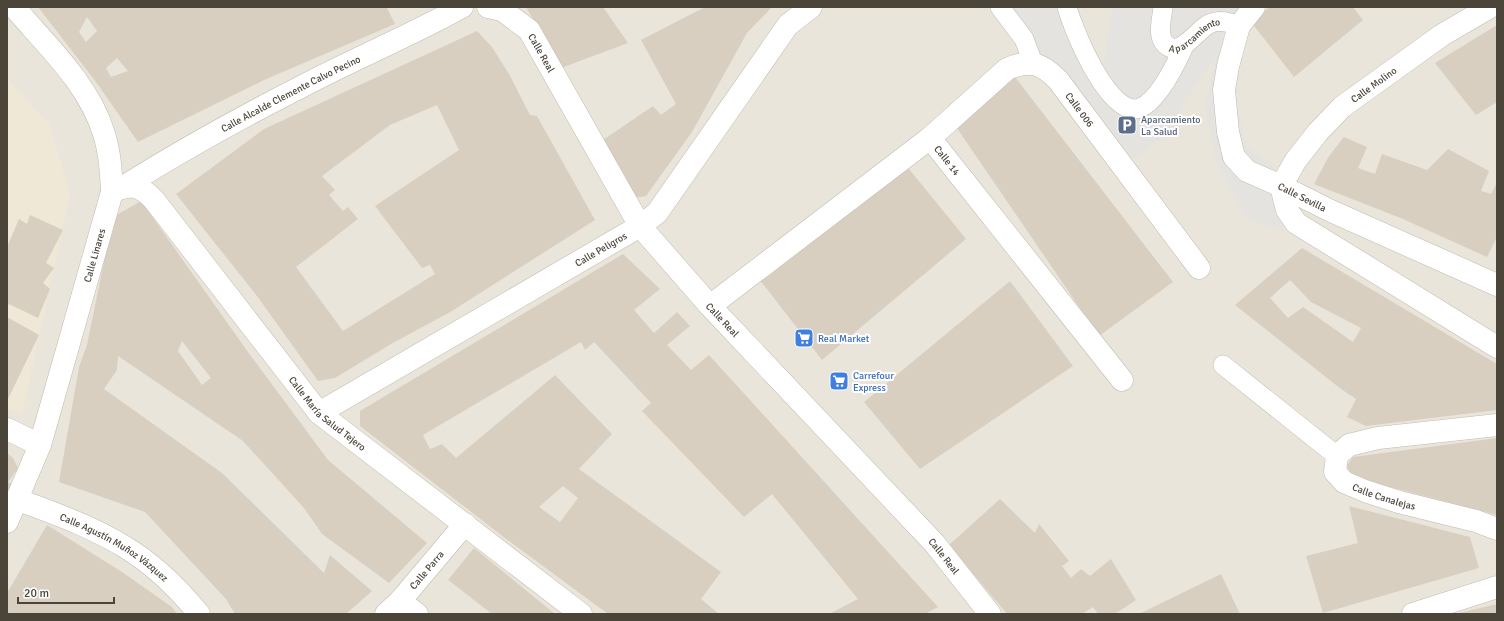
<svg xmlns="http://www.w3.org/2000/svg" width="1504" height="621" font-family="Signika,sans-serif">
	<rect width="100%" height="100%" fill="#f6f3ec"/>
	<rect fill="#eae5da" x="7" y="7" width="1490" height="607"/>
	<polygon fill="#efe8d6" points="7,79 49,123 70,194 22,414 7,408"/>
	<polygon fill="#e5e3e0" points="997,7 1073,7 1099,82 1104,66 1112,7 1254,7 1228,66 1246,147 1273,164 1284,232 1246,218 1217,165 1205,107 1217,54 1162,138 1117,170"/>
	<g fill="#d8cfc1" fill-rule="evenodd">
		<path d="M 38,7 L 382,7 L 387,8 L 395,24 L 264,80 L 138,142 L 96,82 ZM 87,17 L 97,31 L 86,42 L 79,32 ZM 117,58 L 128,71 L 111,77 L 106,68 Z"/>
		<polygon points="526,7 603,7 628,43 561,68"/>
		<polygon points="705,7 772,7 747,33 692,132 646,196 634,198 603,140 653,106 661,115 676,104 641,40"/>
		<polygon points="1270,7 1353,7 1363,20 1294,77 1251,22"/>
		<polygon points="1497,25 1497,102 1476,115 1435,63"/>
		<path d="M 477,31 L 492,47 L 509,74 L 530,115 L 537,116 L 595,220 L 452,311 L 391,344 L 335,378 L 318,381 L 257,296 L 176,194 L 264,129 ZM 437,105 L 459,150 L 375,206 L 422,268 L 430,265 L 435,274 L 343,331 L 296,267 L 358,219 L 348,207 L 343,211 L 329,195 L 335,190 L 322,176 L 390,125 Z"/>
		<polygon points="1012,73 1173,282 1099,336 952,121"/>
		<polygon points="1344,137 1367,147 1358,168 1375,174 1382,154 1427,170 1448,149 1489,171 1481,191 1491,194 1497,182 1497,237 1487,257 1403,219 1314,184 1329,156"/>
		<polygon points="905,164 966,239 822,360 759,279"/>
		<path d="M 141,201 L 248,352 L 328,460 L 427,543 L 389,583 L 322,534 L 304,508 L 243,441 L 118,356 L 117,370 L 104,389 L 222,473 L 324,573 L 330,555 L 372,591 L 346,614 L 235,614 L 226,599 L 145,512 L 59,482 L 79,367 L 87,345 L 113,217 ZM 182,341 L 211,378 L 202,385 L 178,351 Z"/>
		<polygon points="30,215 63,230 46,263 54,268 43,283 50,289 38,318 9,304 7,306 7,247 19,219 27,224"/>
		<path d="M 1302,248 L 1497,364 L 1497,410 L 1366,426 L 1347,417 L 1356,399 L 1341,389 L 1235,305 ZM 1290,280 L 1311,302 L 1361,328 L 1353,342 L 1303,307 L 1288,318 L 1270,298 Z"/>
		<path d="M 623,254 L 660,289 L 634,310 L 654,333 L 677,312 L 690,326 L 667,345 L 691,370 L 709,355 L 938,607 L 925,614 L 829,614 L 858,599 L 772,494 L 744,517 L 642,411 L 651,403 L 594,342 L 585,350 L 581,342 L 423,435 L 430,449 L 442,444 L 456,458 L 555,375 L 612,434 L 579,469 L 721,572 L 701,599 L 719,614 L 608,614 L 505,538 L 360,426 L 360,411 ZM 563,486 L 578,498 L 560,522 L 539,507 Z"/>
		<polygon points="1010,281 1073,366 920,469 864,402"/>
		<polygon points="7,317 39,335 7,401"/>
		<polygon points="1497,438 1497,515 1352,477 1347,466 1353,457"/>
		<polygon points="7,453 13,458 18,468 8,482 14,485 7,499"/>
		<polygon points="1000,499 1035,533 1039,524 1069,561 1062,566 1071,578 1081,569 1090,576 1111,559 1136,600 1115,614 1098,614 1093,607 1082,614 1007,614 949,545"/>
		<polygon points="1349,506 1470,537 1479,568 1323,613 1306,556 1358,543"/>
		<polygon points="47,525 122,572 172,607 177,614 7,614 7,593"/>
		<polygon points="474,548 555,614 492,614 448,580"/>
		<polygon points="1221,574 1240,614 1139,614"/>
		<polygon points="1497,604 1497,614 1460,614 1459,613"/>
	</g>
	<g fill="none" stroke-linecap="round" stroke-linejoin="round">
		<g stroke="#c2bbae" stroke-width="20">
			<g id="service">
				<polyline points="1000,7 1024,39 1033,63"/>
				<path d="M 1067,7 C 1073,29 1109,119 1140,108 C 1159,100 1177,62 1185,44"/>
				<path id="s1" d="M 1163,7 C 1162,20 1155,39 1169,47 C 1174,50 1181,47 1185,44 C 1194,38 1200,29 1209,24 C 1219,19 1229,22 1239,26"/>
				<polyline points="1223,365 1337,456"/>
			</g>
		</g>
		<g stroke="#c2bbae" stroke-width="23">
			<g id="pedestrian">
				<polyline points="7,429 40,445"/>
				<polyline points="400,601 417,614"/>
				<path id="s2" d="M 386,614 L 400,601 L 465,524"/>
			</g>
		</g>
		<g stroke="#c2bbae" stroke-width="23">
			<g id="minor">
				<path id="s3" d="M 488,7 L 502,10 L 529,30 L 640,226 L 710,306 L 935,544 L 990,614"/>
				<path id="s4" d="M 1254,7 L 1239,26 L 1228,66 L 1224,90 L 1228,132 L 1234,157 L 1247,171 L 1281,186 L 1331,211 L 1497,285"/>
				<path id="s5" d="M 930,138 L 1007,69 C 1030,59 1041,63 1058,80 L 1199,268"/>
				<path id="s6" d="M 1281,186 L 1296,160 L 1318,132 L 1342,107 L 1442,35 L 1490,7"/>
				<polyline points="1281,186 1287,210 1296,223 1497,347"/>
				<path id="s7" d="M 123,187 C 179,152 238,119 297,89 C 351,60 408,37 462,7"/>
				<path id="s8" d="M 112,192 C 130,183 140,185 154,200 L 319,413 L 581,614"/>
				<path id="s9" d="M 710,306 L 930,138 L 1122,380"/>
				<path id="s10" d="M 319,413 L 640,226 L 657,213 L 788,25 L 811,7"/>
				<path id="s11" d="M 1497,425 L 1378,438 L 1349,445 L 1337,456 L 1335,472 L 1344,482 L 1365,491 L 1399,502 L 1476,521 L 1497,529"/>
				<path id="s12" d="M 16,499 C 53,513 91,526 125,547 C 153,564 178,588 199,614"/>
				<path id="s13" d="M 7,522 L 40,445 L 112,192 C 111,172 110,153 104,134 C 89,84 47,46 14,7"/>
				<polyline points="1413,614 1497,587"/>
			</g>
		</g>
		<use href="#service" stroke="#fff" stroke-width="19"/>
		<use href="#pedestrian" stroke="#fff" stroke-width="22"/>
		<use href="#minor" stroke="#fff" stroke-width="22"/>
	</g>
	<defs>
		<g id="parking-square" transform="scale(1)"><rect x="-9" y="-9" width="18" height="18" rx="4" fill="#5c6f8a" stroke="#fff"/><path d="M-3.5-5.5H1a3.5 3.5 0 0 1 0 7H-1V5.5H-3.5ZM-1-3.4V-.6H.8a1.4 1.4 0 0 0 0-2.8Z" fill="#fff"/></g>
		<g id="supermarket-square" transform="scale(1)"><rect x="-9" y="-9" width="18" height="18" rx="4" fill="#3f7fe0" stroke="#fff"/><path d="M-6-5.5h2.5l.6 2H6L4.5 2H-2.5L-4.4-4H-6ZM-1.5 3.2a1.3 1.3 0 1 0 .1 0ZM3 3.2a1.3 1.3 0 1 0 .1 0Z" fill="#fff"/></g>
	</defs>
	<g fill-rule="evenodd">
		<use href="#parking-square" x="1127" y="125"/>
		<use href="#supermarket-square" x="804" y="338"/>
		<use href="#supermarket-square" x="839" y="381"/>
	</g>
	<g text-anchor="middle" stroke-width="4" stroke-linejoin="round" paint-order="stroke">
		<g font-size="10" fill="#4b4439" stroke="#fff">
			<text dy="4" stroke="none"><textPath href="#s1" startOffset="73">Aparcamiento</textPath></text>
			<text dy="4" stroke="none"><textPath href="#s3" startOffset="74">Calle Real</textPath></text>
			<text dy="4" stroke="none"><textPath href="#s6" startOffset="139">Calle Molino</textPath></text>
			<text dy="4" stroke="none"><textPath href="#s7" startOffset="192">Calle Alcalde Clemente Calvo Pecino</textPath></text>
			<text dy="4" stroke="none"><textPath href="#s5" startOffset="197">Calle 006</textPath></text>
			<text dy="4" stroke="none"><textPath href="#s9" startOffset="305">Calle 14</textPath></text>
			<text dy="4" stroke="none"><textPath href="#s4" startOffset="238">Calle Sevilla</textPath></text>
			<text dy="4" stroke="none"><textPath href="#s10" startOffset="326">Calle Peligros</textPath></text>
			<text dy="4" stroke="none"><textPath href="#s13" startOffset="281">Calle Linares</textPath></text>
			<text dy="4" stroke="none"><textPath href="#s3" startOffset="398">Calle Real</textPath></text>
			<text dy="4" stroke="none"><textPath href="#s8" startOffset="323">Calle María Salud Tejero</textPath></text>
			<text dy="4" stroke="none"><textPath href="#s11" startOffset="238">Calle Canalejas</textPath></text>
			<text dy="4" stroke="none"><textPath href="#s12" startOffset="110">Calle Agustín Muñoz Vázquez</textPath></text>
			<text dy="4" stroke="none"><textPath href="#s3" startOffset="722">Calle Real</textPath></text>
			<text dy="4" stroke="none"><textPath href="#s2" startOffset="60">Calle Parra</textPath></text>
		</g>
		<g font-size="10" fill="#4e5e75" stroke="#fff" text-anchor="start">
			<text x="1141" y="123">Aparcamiento<tspan x="1141" dy="12">La Salud</tspan></text>
		</g>
		<g font-size="10" fill="#366cbe" stroke="#fff" text-anchor="start">
			<text x="818" y="342">Real Market</text>
			<text x="853" y="379">Carrefour<tspan x="853" dy="12">Express</tspan></text>
		</g>
	</g>
	<rect width="1504" height="621" fill="none" stroke="#4b4439" stroke-width="16"/>
	<path d="M18 597v6h96v-6" fill="none" stroke="#4b4439" stroke-width="2"/>
	<text x="24" y="597" font-size="12" fill="#4b4439" stroke="#ffffff" stroke-width="3" paint-order="stroke">20 m</text>
</svg>
